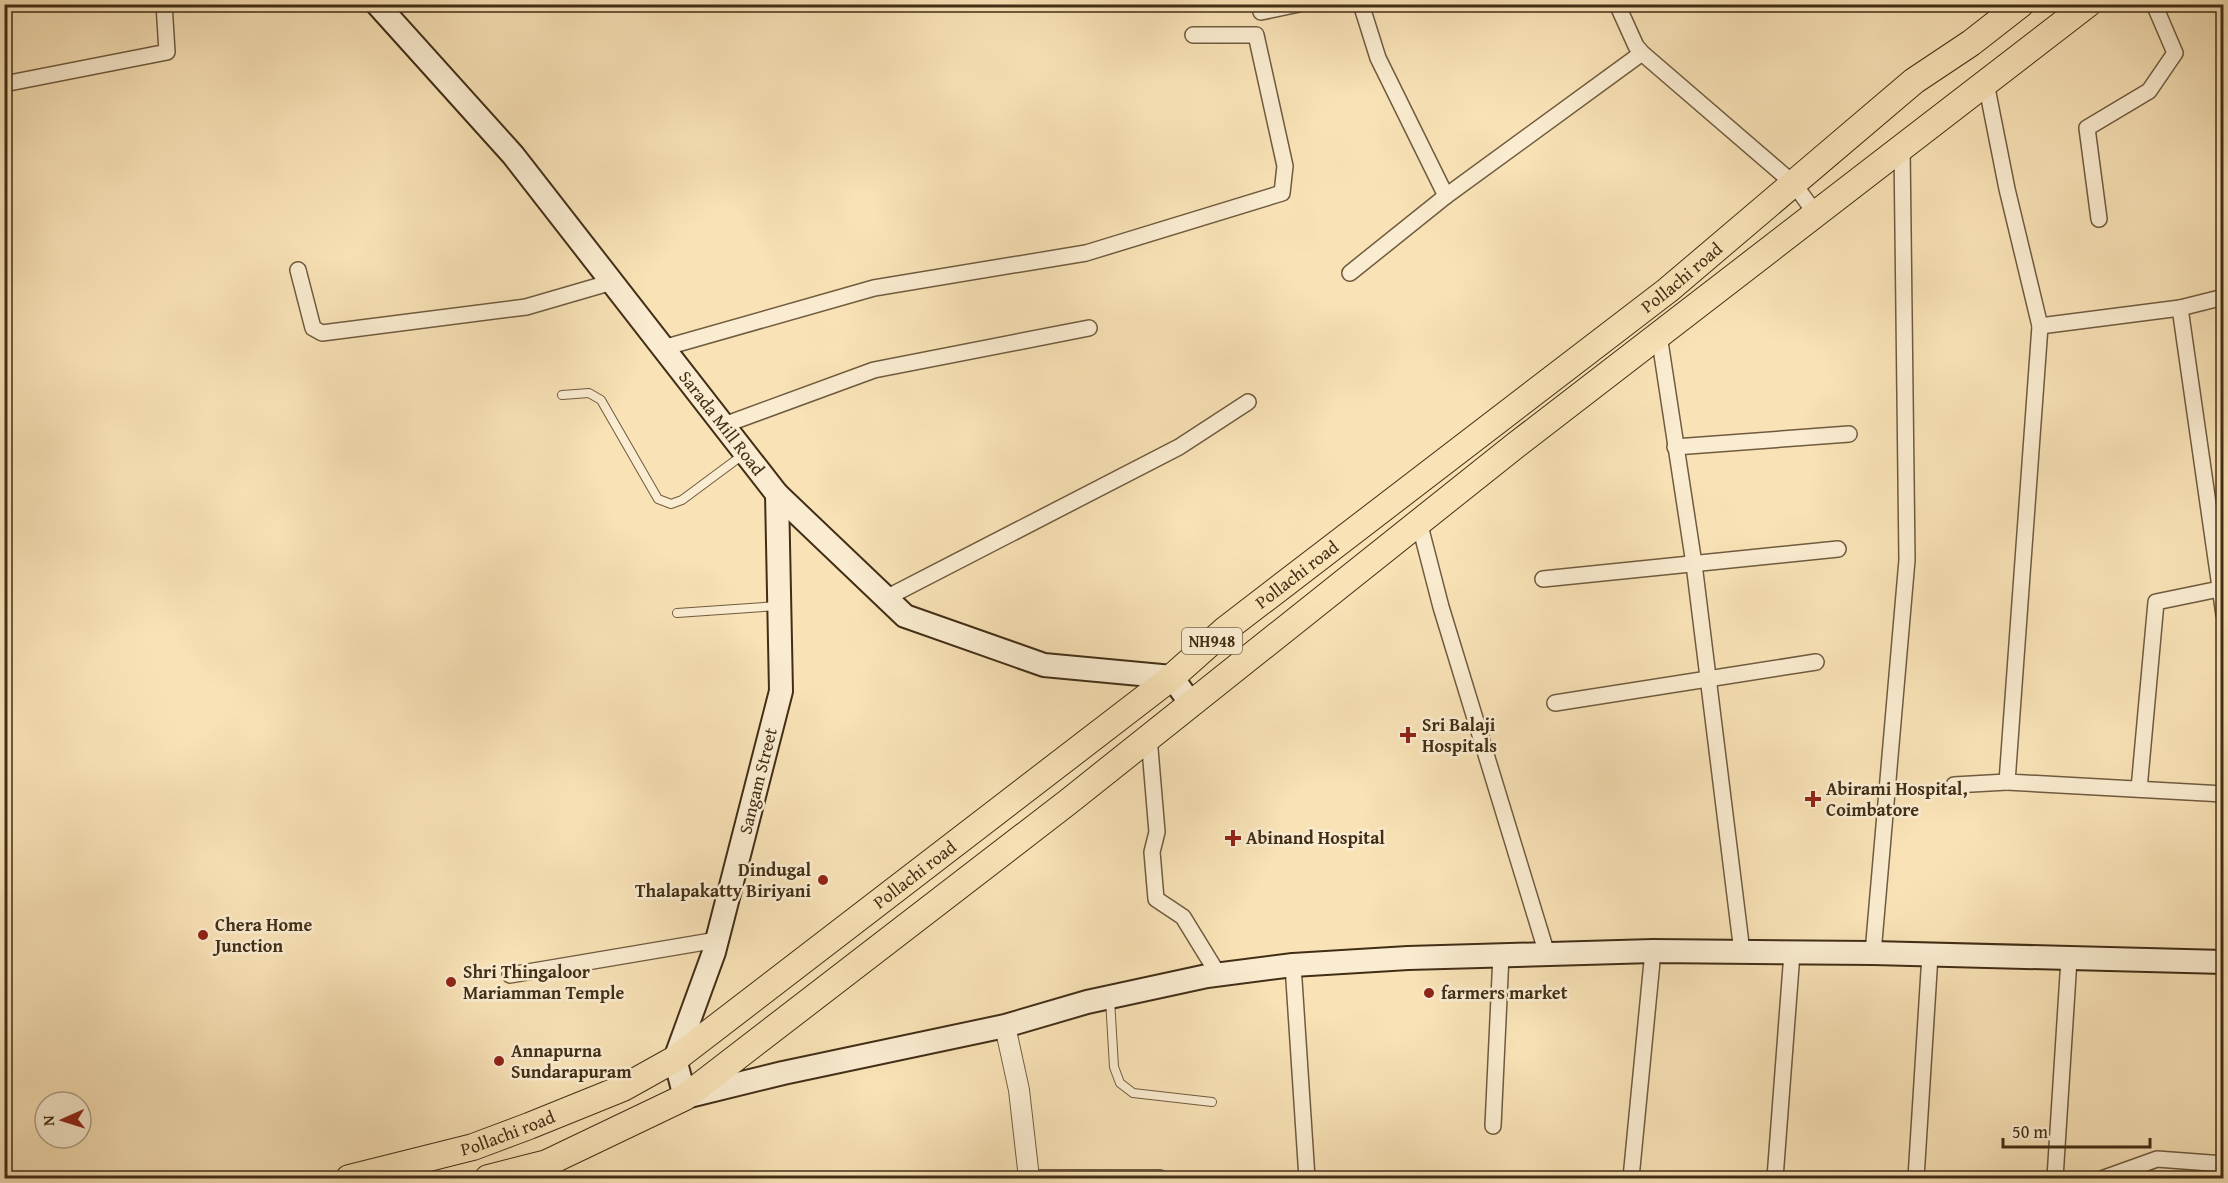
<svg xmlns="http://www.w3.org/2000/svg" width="2228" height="1183" font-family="'Gentium Book Plus',serif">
	<rect width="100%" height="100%" fill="#f8e2b6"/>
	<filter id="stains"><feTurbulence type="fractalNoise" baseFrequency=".00333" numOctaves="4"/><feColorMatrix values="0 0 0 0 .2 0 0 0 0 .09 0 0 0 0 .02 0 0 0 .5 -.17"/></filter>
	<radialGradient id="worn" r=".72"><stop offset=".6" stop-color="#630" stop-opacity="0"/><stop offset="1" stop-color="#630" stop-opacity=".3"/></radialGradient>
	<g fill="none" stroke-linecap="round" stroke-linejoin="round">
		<g stroke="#705b3e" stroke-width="10">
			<g id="service">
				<polyline points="562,395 589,393 601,400 658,499 671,504 682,500 744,454"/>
				<polyline points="677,613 778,606"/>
				<polyline points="1110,999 1114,1067 1120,1083 1133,1093 1212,1102"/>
			</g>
		</g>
		<g stroke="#705b3e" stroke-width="18">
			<g id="minor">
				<polyline points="1361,4 1378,58 1446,196 1642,53"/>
				<polyline points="1617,4 1636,46 1642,53 1794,184 1816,214"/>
				<polyline points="1261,12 1299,4"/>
				<polyline points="1986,83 2007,189 2040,326 2180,308 2224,615"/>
				<polyline points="4,84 167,52 164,4"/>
				<polyline points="2099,219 2087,128 2149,91 2175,53 2154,4"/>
				<polyline points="298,270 313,328 322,333 526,307 612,282"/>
				<polyline points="1350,273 1446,196"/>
				<polyline points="2180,308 2224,297"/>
				<polyline points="2040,326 2007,782 2224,794"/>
				<polyline points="1659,335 1694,564 1742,952"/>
				<polyline points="663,348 874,288 1086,253 1282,193 1285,166 1256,35 1193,35"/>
				<polyline points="724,425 874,370 1089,328"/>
				<polyline points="1675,447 1849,434"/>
				<polyline points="1419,522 1441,607 1547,954"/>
				<polyline points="1543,579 1838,549"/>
				<polyline points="886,598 1179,447 1248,402"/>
				<polyline points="1555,703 1816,662"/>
				<polyline points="1149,737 1157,832 1152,852 1156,899 1183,917 1218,974"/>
				<polyline points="1954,785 2007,782"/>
				<polyline points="2139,789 2156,602 2224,588"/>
				<polyline points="1873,953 1907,560 1902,147"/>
				<polyline points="1293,965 1307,1178"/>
				<polyline points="510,975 717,940"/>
				<polyline points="1493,1126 1501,955"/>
				<polyline points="1029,1178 1160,1178"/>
				<polyline points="1631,1178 1653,951"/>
				<polyline points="1775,1178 1792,953"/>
				<polyline points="1916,1178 1930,955"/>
				<polyline points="2055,1178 2069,959"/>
				<polyline points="2104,1178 2157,1159 2224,1164"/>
			</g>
		</g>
		<g stroke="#705b3e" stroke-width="22">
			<polyline id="tertiary" points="1005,1026 1019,1090 1029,1178"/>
		</g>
		<g stroke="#422e16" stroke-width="26">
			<g id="secondary">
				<path id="s1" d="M 377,4 L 513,155 L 777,494 L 905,616 L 1044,665 L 1172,677 L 1191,704"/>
				<polyline points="777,494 781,691 714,952 675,1059 685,1097 783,1073 1005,1026 1087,1002 1207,976 1293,965 1408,958 1653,951 1873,953 2224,962"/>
			</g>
		</g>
		<g stroke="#422e16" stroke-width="28">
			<g id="trunk">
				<path id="s2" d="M 349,1178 L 473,1147 L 529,1126 L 623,1088 L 675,1059 L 1172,677 L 1226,629 L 1668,290 L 1914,81 L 1971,43 L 2021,4"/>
				<polyline points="488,1178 547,1163 685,1097 1068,802 1516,445 2088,4"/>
			</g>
		</g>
		<use href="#service" stroke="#faecd0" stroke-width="8"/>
		<use href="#minor" stroke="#faecd0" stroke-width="15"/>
		<use href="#tertiary" stroke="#faecd0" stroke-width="20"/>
		<use href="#secondary" stroke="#faecd0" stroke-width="22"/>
		<use href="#trunk" stroke="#f8e2b6" stroke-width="26"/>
	</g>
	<g fill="#8f2418" stroke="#faecd0" stroke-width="2">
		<path d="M1405 726h6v6h6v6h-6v6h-6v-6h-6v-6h6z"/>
		<path d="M1810 790h6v6h6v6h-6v6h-6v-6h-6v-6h6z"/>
		<path d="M1230 829h6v6h6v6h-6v6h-6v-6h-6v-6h6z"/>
		<circle cx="823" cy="880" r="6"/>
		<circle cx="203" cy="935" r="6"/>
		<circle cx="451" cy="982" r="6"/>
		<circle cx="1429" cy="993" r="6"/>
		<circle cx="499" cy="1061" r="6"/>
	</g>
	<g text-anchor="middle" stroke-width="5" stroke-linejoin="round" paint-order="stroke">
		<rect fill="#faecd0" stroke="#79674e" stroke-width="1.5" x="1182" y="628" width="60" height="26" rx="4.5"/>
		<g font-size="16" font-weight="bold" fill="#422e16">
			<text x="1212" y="647">NH948</text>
		</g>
		<g font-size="18" fill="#422e16" stroke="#faecd0">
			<text dy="6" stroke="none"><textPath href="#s2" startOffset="1623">Pollachi road</textPath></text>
			<text dy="6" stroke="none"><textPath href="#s1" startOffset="543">Sarada Mill Road</textPath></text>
			<text dy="6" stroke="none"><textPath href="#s2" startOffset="1137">Pollachi road</textPath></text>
			<text transform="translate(758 781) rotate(-76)" y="6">Sangam Street</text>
			<text dy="6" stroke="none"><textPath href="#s2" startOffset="651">Pollachi road</textPath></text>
			<text dy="6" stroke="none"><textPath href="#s2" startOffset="165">Pollachi road</textPath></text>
		</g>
		<g font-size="18" font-weight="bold" fill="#422e16" stroke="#faecd0" text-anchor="start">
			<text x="1422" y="731">Sri Balaji<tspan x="1422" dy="21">Hospitals</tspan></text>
			<text x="1826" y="795">Abirami Hospital,<tspan x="1826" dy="21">Coimbatore</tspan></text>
			<text x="1246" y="844">Abinand Hospital</text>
			<text x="811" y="876" text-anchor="end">Dindugal<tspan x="811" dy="21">Thalapakatty Biriyani</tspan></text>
			<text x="215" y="931">Chera Home<tspan x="215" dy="21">Junction</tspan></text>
			<text x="463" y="978">Shri Thingaloor<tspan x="463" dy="21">Mariamman Temple</tspan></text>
			<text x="1441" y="999">farmers market</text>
			<text x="511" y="1057">Annapurna<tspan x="511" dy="21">Sundarapuram</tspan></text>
		</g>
	</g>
	<rect width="2228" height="1183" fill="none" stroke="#f8e2b6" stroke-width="24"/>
	<rect x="6" y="6" width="2216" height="1171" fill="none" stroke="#422e16" stroke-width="3"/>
	<rect x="12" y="12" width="2204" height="1159" fill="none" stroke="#422e16" stroke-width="1.5"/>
	<g transform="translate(63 1120) rotate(267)"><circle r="28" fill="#faecd0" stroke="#b0a086" stroke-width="1.5"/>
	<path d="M0-4.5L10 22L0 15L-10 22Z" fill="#8f2418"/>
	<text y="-9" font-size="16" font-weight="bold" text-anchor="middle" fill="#422e16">N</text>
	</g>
	<path d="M2003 1138v9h147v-9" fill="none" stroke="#422e16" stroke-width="3"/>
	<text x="2012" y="1138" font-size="18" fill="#422e16" stroke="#faecd0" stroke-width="4.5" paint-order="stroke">50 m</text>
	<rect width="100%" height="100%" filter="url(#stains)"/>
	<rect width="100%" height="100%" fill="url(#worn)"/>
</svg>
